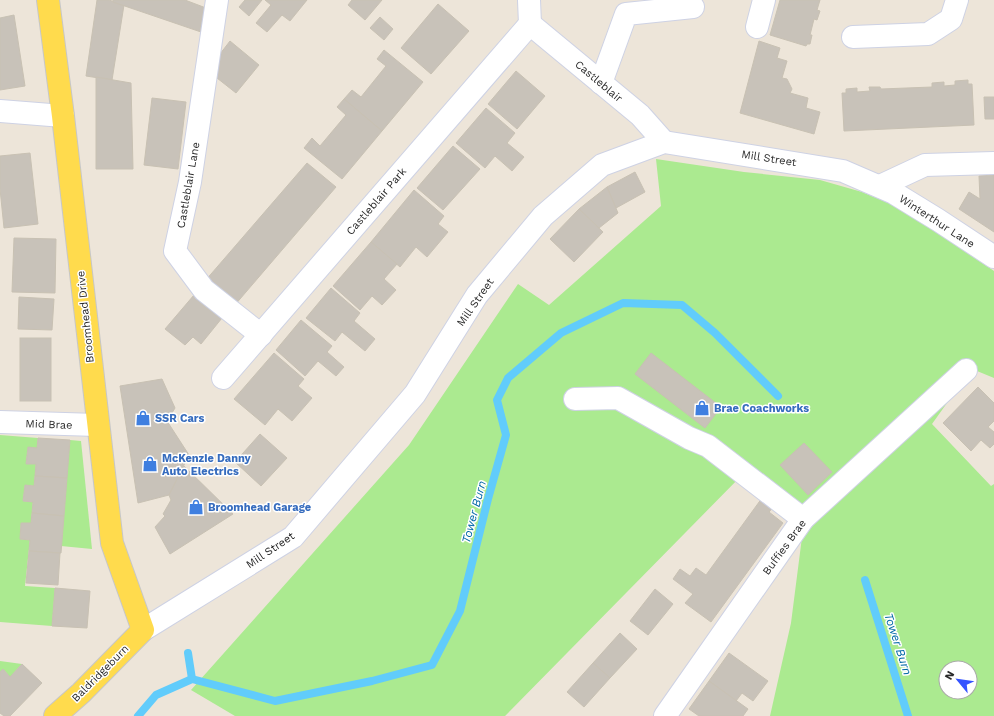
<svg xmlns="http://www.w3.org/2000/svg" width="994" height="716" font-family="'Work Sans',sans-serif">
	<rect width="100%" height="100%" fill="#ede5d9"/>
	<g fill="#abea90" fill-rule="evenodd">
		<path d="M 656,159 L 744,172 L 820,180 L 862,192 L 901,208 L 994,271 L 994,378 L 977,371 L 967,375 L 932,424 L 991,486 L 994,484 L 994,716 L 770,716 L 791,623 L 806,506 L 745,472 L 505,716 L 235,716 L 191,690 L 409,445 L 518,284 L 549,305 L 661,206 ZM 946,668 L 970,668 L 970,692 L 946,692 Z"/>
		<polygon points="0,435 38,438 37,448 28,448 26,463 36,464 34,486 25,485 23,501 33,502 31,523 21,523 20,539 30,540 25,586 55,588 52,626 0,622"/>
		<polygon points="70,440 81,441 92,549 61,546"/>
		<polygon points="0,661 22,664 10,677 3,669 0,672"/>
	</g>
	<g fill="none" stroke-linecap="round" stroke-linejoin="round">
		<g stroke="#61ccfb" stroke-width="8">
			<polyline points="865,580 908,716"/>
			<polyline points="188,653 192,679"/>
			<polyline points="138,716 156,695 192,679 275,701 372,681 432,665 460,611 488,499 506,435 497,400 508,378 561,333 623,303 682,305 715,333 778,396"/>
		</g>
	</g>
	<g fill="#c8c2b9" stroke="#c8c1b3">
		<polygon points="97,0 109,0 124,5 112,80 86,76"/>
		<polygon points="113,0 185,0 206,8 201,32 113,2"/>
		<polygon points="245,0 262,0 249,16 239,7"/>
		<polygon points="265,0 307,0 290,21 282,15 267,32 256,23 271,5"/>
		<polygon points="352,0 382,0 365,20 348,5"/>
		<polygon points="780,0 820,0 817,10 820,11 817,20 814,19 810,35 812,35 810,44 807,44 806,46 770,35"/>
		<polygon points="438,4 469,31 431,74 401,48"/>
		<polygon points="14,15 25,86 0,90 0,18"/>
		<polygon points="380,17 393,29 384,40 370,28"/>
		<polygon points="230,41 259,65 236,93 217,78 220,54"/>
		<polygon points="759,41 780,48 777,58 787,61 782,78 787,79 792,89 790,93 808,98 806,108 820,112 814,134 740,113"/>
		<polygon points="384,50 423,82 382,131 344,99 352,90 361,97 386,66 377,59"/>
		<polygon points="516,71 545,96 517,129 488,104"/>
		<polygon points="96,77 131,83 133,169 96,169"/>
		<polygon points="968,80 968,84 972,84 974,125 844,131 842,93 846,93 846,89 857,88 857,92 870,91 869,87 880,87 881,89 932,87 932,83 944,82 944,86 955,85 955,81"/>
		<polygon points="984,97 994,97 994,119 985,119"/>
		<polygon points="152,98 186,102 178,169 144,165"/>
		<polygon points="344,99 382,131 342,179 304,148 312,138 320,146 346,115 337,107"/>
		<polygon points="486,108 515,133 507,143 524,157 512,171 495,156 485,168 456,143"/>
		<polygon points="453,146 480,169 443,210 417,188"/>
		<polygon points="30,153 38,224 4,228 0,189 0,156"/>
		<polygon points="307,163 336,187 234,306 205,281"/>
		<polygon points="635,172 645,192 616,208 607,187"/>
		<polygon points="994,175 994,232 959,209 969,192 980,199 979,176"/>
		<polygon points="607,187 618,213 599,228 579,209"/>
		<polygon points="414,190 444,216 438,224 448,232 427,257 416,247 400,267 371,242"/>
		<polygon points="579,209 603,232 574,262 550,239"/>
		<polygon points="14,238 56,239 55,293 12,292"/>
		<polygon points="371,242 397,264 384,279 396,290 382,305 372,296 360,310 333,286"/>
		<polygon points="331,288 360,313 354,321 375,339 365,351 342,332 335,341 306,318"/>
		<polygon points="194,295 222,318 201,344 193,337 185,345 165,329"/>
		<polygon points="19,297 54,299 52,330 18,329"/>
		<polygon points="301,320 332,346 327,352 344,367 336,376 318,361 305,376 276,350"/>
		<rect x="20" y="338" width="31" height="63"/>
		<polygon points="274,353 304,379 298,386 312,398 292,421 278,409 265,425 234,399"/>
		<polygon points="651,353 721,407 705,428 635,374"/>
		<polygon points="162,379 175,408 167,421 189,455 169,495 138,503 120,386"/>
		<polygon points="978,387 994,403 994,421 988,427 994,432 994,444 990,448 981,440 971,451 943,423"/>
		<polygon points="260,434 287,458 261,486 235,462"/>
		<polygon points="38,438 70,440 67,478 35,476 36,464 26,464 28,447 37,448"/>
		<polygon points="804,443 832,472 808,495 780,465"/>
		<polygon points="184,466 233,514 170,554 155,527 165,516 163,514 171,500 169,495"/>
		<polygon points="35,476 67,478 64,516 32,513 33,502 23,501 25,485 34,486"/>
		<polygon points="762,498 774,506 769,512 783,523 711,622 685,603 693,594 673,579 680,569 690,576 696,568 706,575"/>
		<polygon points="32,513 64,516 61,553 29,551 30,540 20,539 21,523 31,523"/>
		<polygon points="29,551 60,553 58,585 26,583"/>
		<polygon points="55,588 90,591 87,628 52,626"/>
		<polygon points="655,589 673,604 648,635 630,621"/>
		<polygon points="620,633 637,649 610,678 593,663"/>
		<polygon points="729,653 768,681 753,701 742,693 736,701 709,681"/>
		<polygon points="593,663 610,678 584,707 567,692"/>
		<polygon points="22,664 42,683 10,716 4,716 0,713 0,672 3,669 10,677"/>
		<polygon points="709,681 748,709 743,716 699,716 689,709"/>
	</g>
	<g fill="none" stroke-linecap="round" stroke-linejoin="round">
		<g stroke="#ced2e4" stroke-width="24">
			<g id="minor">
				<polyline points="217,0 190,182 175,251 204,290 261,335"/>
				<polyline points="529,0 530,24"/>
				<polyline points="530,24 640,115 664,142"/>
				<polyline points="757,27 764,0"/>
				<polyline points="853,37 928,34 951,19 957,0"/>
				<polyline points="601,83 626,14 693,7"/>
				<polyline points="0,111 63,116"/>
				<polyline points="880,186 925,165 994,163"/>
				<polyline points="223,378 530,24"/>
				<polyline points="575,399 618,398 689,438 708,446 803,519"/>
				<polyline points="0,422 97,425"/>
				<polyline points="143,630 293,537 415,394 477,295 543,216 602,165 664,142 843,171 894,193 938,220 994,257"/>
				<polyline points="665,716 803,519 966,370"/>
			</g>
		</g>
		<g stroke="#c7c7c7" stroke-width="24">
			<polyline id="major" points="48,0 63,116 112,543 143,630 81,693 55,716"/>
		</g>
		<use href="#minor" stroke="#fff" stroke-width="22"/>
		<use href="#major" stroke="#ffdb4d" stroke-width="22"/>
	</g>
	<defs>
		<g id="shop-bare" transform="scale(1.2)"><path d="M-5-2.5h2.3a2.7 3.5 0 0 1 5.4 0H5L5.5 6h-11ZM-1.5-2.5h3a1.5 2.3 0 0 0-3 0Z" fill="#3f7fe0" stroke="#fff" stroke-width="2.5" paint-order="stroke"/></g>
	</defs>
	<g fill-rule="evenodd">
		<use href="#shop-bare" x="702" y="408"/>
		<use href="#shop-bare" x="143" y="418"/>
		<use href="#shop-bare" x="150" y="464"/>
		<use href="#shop-bare" x="196" y="507"/>
	</g>
	<g text-anchor="middle" stroke-width="3" stroke-linejoin="round" paint-order="stroke">
		<g font-size="11" fill="#292929" stroke="#fff">
			<text transform="translate(599 81) rotate(40)" y="4">Castleblair</text>
			<text transform="translate(769 158) rotate(9)" y="4">Mill Street</text>
			<text transform="translate(188 185) rotate(-80)" y="4">Castleblair Lane</text>
			<text transform="translate(376 201) rotate(-49)" y="4">Castleblair Park</text>
			<text transform="translate(937 221) rotate(33)" y="4">Winterthur Lane</text>
			<text transform="translate(475 302) rotate(-55)" y="4">Mill Street</text>
			<text transform="translate(85 317) rotate(-96)" y="4">Broomhead Drive</text>
			<text transform="translate(49 424) rotate(2)" y="4">Mid Brae</text>
			<text transform="translate(784 547) rotate(-54)" y="4">Buffies Brae</text>
			<text transform="translate(270 550) rotate(-34)" y="4">Mill Street</text>
			<text transform="translate(100 673) rotate(-45)" y="4">Baldridgeburn</text>
		</g>
		<g font-size="11" font-weight="bold" fill="#366cbe" stroke="#fff" text-anchor="start">
			<text x="714" y="412">Brae Coachworks</text>
			<text x="155" y="422">SSR Cars</text>
			<text x="162" y="462">McKenzie Danny<tspan x="162" dy="13">Auto Electrics</tspan></text>
			<text x="208" y="511">Broomhead Garage</text>
		</g>
		<g font-size="12" font-style="italic" fill="#0067a6" stroke="#fff">
			<text transform="translate(474 512) rotate(-75)" y="4">Tower Burn</text>
			<text transform="translate(898 644) rotate(72)" y="4">Tower Burn</text>
		</g>
	</g>
	<g transform="translate(958 680) rotate(299)"><circle r="19" fill="#ffffff" stroke="#a9a9a9"/>
	<path d="M0-3L7 15L0 10L-7 15Z" fill="#3453ff"/>
	<text y="-6" font-size="11" font-weight="bold" text-anchor="middle" fill="#292929">N</text>
	</g>
</svg>
